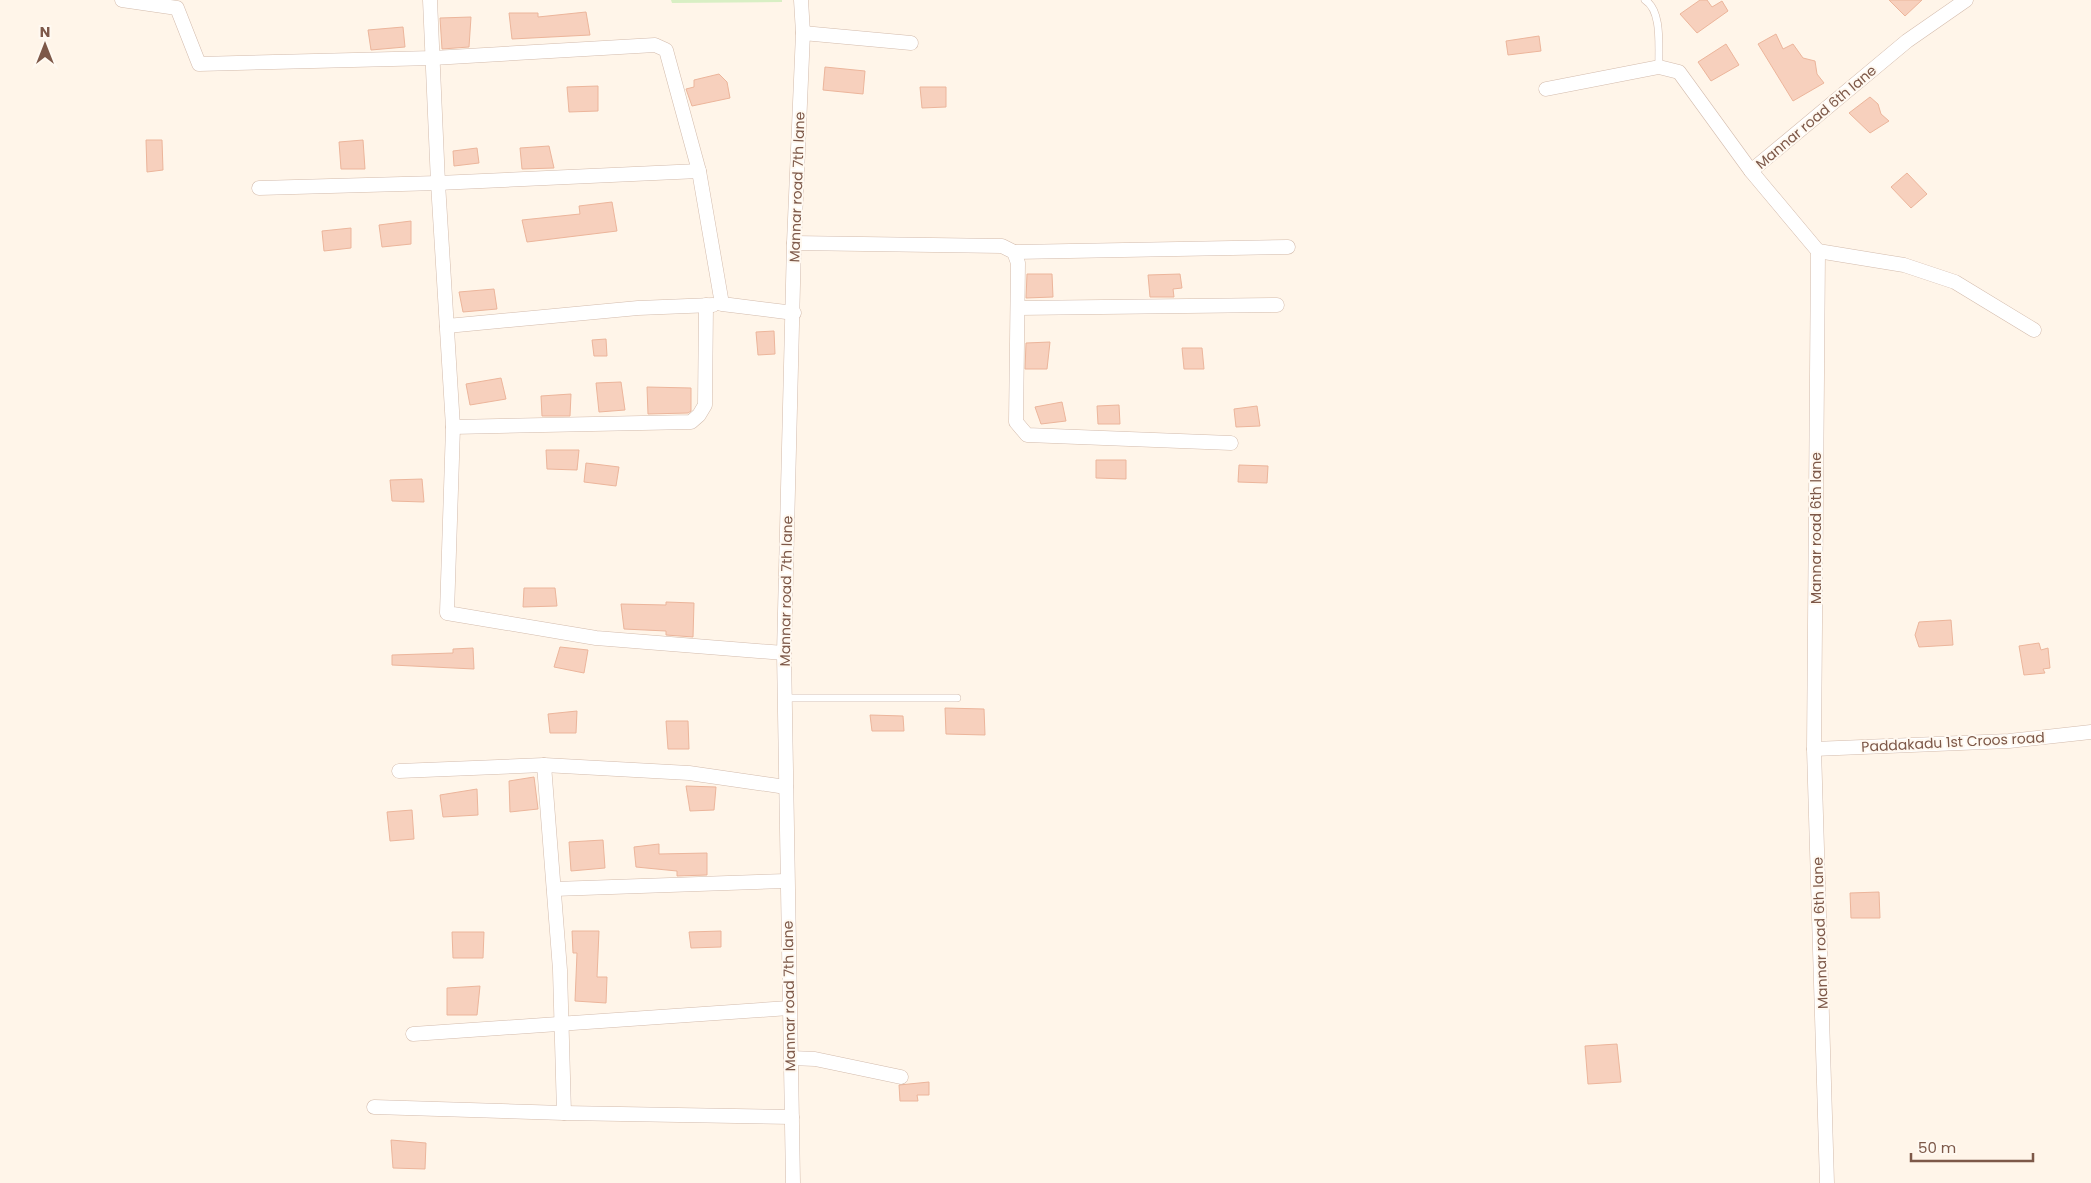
<svg xmlns="http://www.w3.org/2000/svg" width="2091" height="1183" font-family="Poppins,sans-serif">
	<rect width="100%" height="100%" fill="#fff5e9"/>
	<polygon fill="#d8efc4" points="671,0 782,0 782,2 672,3"/>
	<g fill="#f7d0bd" stroke="#ecb59b">
		<polygon points="1700,0 1707,0 1712,7 1722,1 1728,11 1697,33 1680,14"/>
		<polygon points="1889,0 1922,0 1905,16"/>
		<polygon points="586,12 590,35 512,39 509,13 538,13 538,17"/>
		<polygon points="471,17 469,47 442,49 440,18"/>
		<polygon points="403,27 405,47 371,50 368,30"/>
		<polygon points="1776,34 1783,49 1793,44 1803,58 1815,61 1817,74 1824,83 1793,101 1758,44"/>
		<polygon points="1539,36 1541,51 1508,55 1506,41"/>
		<polygon points="1726,44 1739,65 1711,81 1698,62"/>
		<polygon points="825,67 865,71 863,94 823,90"/>
		<polygon points="719,74 727,82 730,98 692,106 686,89 694,87 694,80"/>
		<polygon points="598,86 598,111 569,112 567,87"/>
		<polygon points="920,87 946,87 946,107 922,108"/>
		<polygon points="1870,97 1878,104 1881,114 1889,121 1870,133 1849,113"/>
		<polygon points="146,140 162,140 163,170 147,172"/>
		<polygon points="363,140 365,169 341,169 339,142"/>
		<polygon points="549,146 554,168 522,169 520,148"/>
		<polygon points="477,148 479,163 454,166 453,151"/>
		<polygon points="1907,173 1927,194 1911,208 1891,187"/>
		<polygon points="612,202 617,231 527,242 522,220 580,214 579,206"/>
		<polygon points="411,221 411,244 382,247 379,225"/>
		<polygon points="351,228 351,248 324,251 322,231"/>
		<polygon points="1027,274 1052,274 1053,297 1026,298"/>
		<polygon points="1180,274 1182,288 1173,289 1174,297 1150,297 1148,275"/>
		<polygon points="494,289 497,309 463,312 459,292"/>
		<polygon points="774,331 775,354 758,355 756,332"/>
		<polygon points="606,339 607,356 594,356 592,340"/>
		<polygon points="1050,342 1047,369 1025,369 1026,343"/>
		<polygon points="1182,348 1202,348 1204,369 1184,369"/>
		<polygon points="501,378 506,399 470,405 466,384"/>
		<polygon points="621,382 625,410 599,412 596,383"/>
		<polygon points="647,387 691,388 691,411 688,413 648,414"/>
		<polygon points="571,394 570,416 542,416 541,396"/>
		<polygon points="1062,402 1066,421 1041,424 1035,407"/>
		<polygon points="1119,405 1120,424 1098,424 1097,406"/>
		<polygon points="1257,406 1260,426 1236,427 1234,409"/>
		<polygon points="546,450 579,450 577,470 547,469"/>
		<polygon points="1096,460 1126,460 1126,479 1096,478"/>
		<polygon points="586,463 619,467 616,486 584,482"/>
		<polygon points="1239,465 1268,466 1267,483 1238,482"/>
		<polygon points="422,479 424,502 392,501 390,480"/>
		<polygon points="524,588 555,588 557,606 523,607"/>
		<polygon points="666,602 694,603 693,637 666,635 666,631 624,629 621,604 666,605"/>
		<polygon points="1951,620 1953,645 1919,647 1915,635 1919,622"/>
		<polygon points="2039,643 2041,650 2048,648 2050,668 2043,669 2045,673 2024,675 2019,646"/>
		<polygon points="560,647 588,650 584,673 554,667"/>
		<polygon points="473,648 474,669 392,665 392,655 453,653 453,649"/>
		<polygon points="945,708 984,709 985,735 946,734"/>
		<polygon points="577,711 576,733 550,733 548,714"/>
		<polygon points="870,715 903,716 904,731 872,731"/>
		<polygon points="666,721 688,721 689,749 668,749"/>
		<polygon points="534,777 538,809 510,812 509,781"/>
		<polygon points="686,786 716,787 714,810 690,811"/>
		<polygon points="477,789 478,815 443,817 440,795"/>
		<polygon points="412,810 414,839 390,841 387,812"/>
		<polygon points="603,840 605,868 571,871 569,842"/>
		<polygon points="659,844 659,854 707,853 707,875 677,876 677,871 636,867 634,847"/>
		<polygon points="1879,892 1880,918 1851,918 1850,893"/>
		<polygon points="572,931 599,931 597,977 607,977 606,1003 575,1001 577,953 573,953"/>
		<polygon points="721,931 721,947 691,948 689,932"/>
		<polygon points="452,932 484,932 483,958 453,958"/>
		<polygon points="480,986 477,1015 447,1015 447,988"/>
		<polygon points="1617,1044 1621,1082 1588,1084 1585,1046"/>
		<polygon points="929,1082 929,1095 917,1095 918,1101 900,1101 899,1085"/>
		<polygon points="391,1140 426,1143 425,1169 393,1168"/>
	</g>
	<g fill="none" stroke-linecap="round" stroke-linejoin="round">
		<g stroke="#d3bbac" stroke-width="8">
			<g id="service">
				<path d="M 1645,0 C 1663,11 1658,49 1659,67"/>
				<polyline points="784,698 957,698"/>
			</g>
		</g>
		<g stroke="#d3bbac" stroke-width="15">
			<g id="minor">
				<polyline points="122,0 177,8 199,64 433,58 655,45 666,50 699,171 722,304 794,313"/>
				<polyline points="430,0 438,183 453,427 447,613 596,638 784,653"/>
				<polyline points="803,33 911,43"/>
				<polyline points="1546,89 1659,67 1679,72 1751,171"/>
				<polyline points="259,188 438,183 699,171"/>
				<polyline points="794,243 1002,246 1014,252 1018,263 1016,422 1027,435 1231,443"/>
				<polyline points="1818,251 1904,265 1955,282 2034,330"/>
				<polyline points="1014,252 1288,247"/>
				<polyline points="1018,308 1277,305"/>
				<polyline points="447,326 638,308 713,305"/>
				<polyline points="453,427 691,422 699,415 705,405 706,305"/>
				<polyline points="1814,749 2009,741 2091,732"/>
				<polyline points="544,765 560,970 564,1113"/>
				<polyline points="399,771 544,765 689,773 786,787"/>
				<polyline points="554,889 786,881"/>
				<polyline points="413,1034 789,1008"/>
				<polyline points="791,1058 815,1059 901,1077"/>
				<polyline points="374,1107 564,1113 792,1117"/>
				<polyline points="793,1183 784,653 794,243 803,33 801,0"/>
				<polyline points="1827,1183 1814,749 1818,251 1751,171 1907,41 1966,0"/>
			</g>
		</g>
		<use href="#service" stroke="#fff" stroke-width="7"/>
		<use href="#minor" stroke="#fff" stroke-width="14"/>
	</g>
	<g text-anchor="middle" stroke-width="4" stroke-linejoin="round" paint-order="stroke">
		<g font-size="14" fill="#7d5848" stroke="#fff9f1">
			<text transform="translate(1816 117) rotate(-40)" y="5">Mannar road 6th lane</text>
			<text transform="translate(797 187) rotate(-88)" y="5">Mannar road 7th lane</text>
			<text transform="translate(1816 528) rotate(-90)" y="5">Mannar road 6th lane</text>
			<text transform="translate(786 591) rotate(-89)" y="5">Mannar road 7th lane</text>
			<text transform="translate(1953 742) rotate(-3)" y="5">Paddakadu 1st Croos road</text>
			<text transform="translate(1820 933) rotate(-92)" y="5">Mannar road 6th lane</text>
			<text transform="translate(789 996) rotate(-91)" y="5">Mannar road 7th lane</text>
		</g>
	</g>
	<g transform="translate(45 45)" stroke="#fff9f1" stroke-width="4" paint-order="stroke">
	<path d="M0-4L9 19L0 12L-9 19Z" fill="#7d5848"/>
	<text y="-8" font-size="14" font-weight="bold" text-anchor="middle" fill="#7d5848">N</text>
	</g>
	<path d="M1911 1153v8h122v-8" fill="none" stroke="#7d5848" stroke-width="2.5"/>
	<text x="1918" y="1153" font-size="15" fill="#7d5848" stroke="#fff9f1" stroke-width="4" paint-order="stroke">50 m</text>
</svg>
